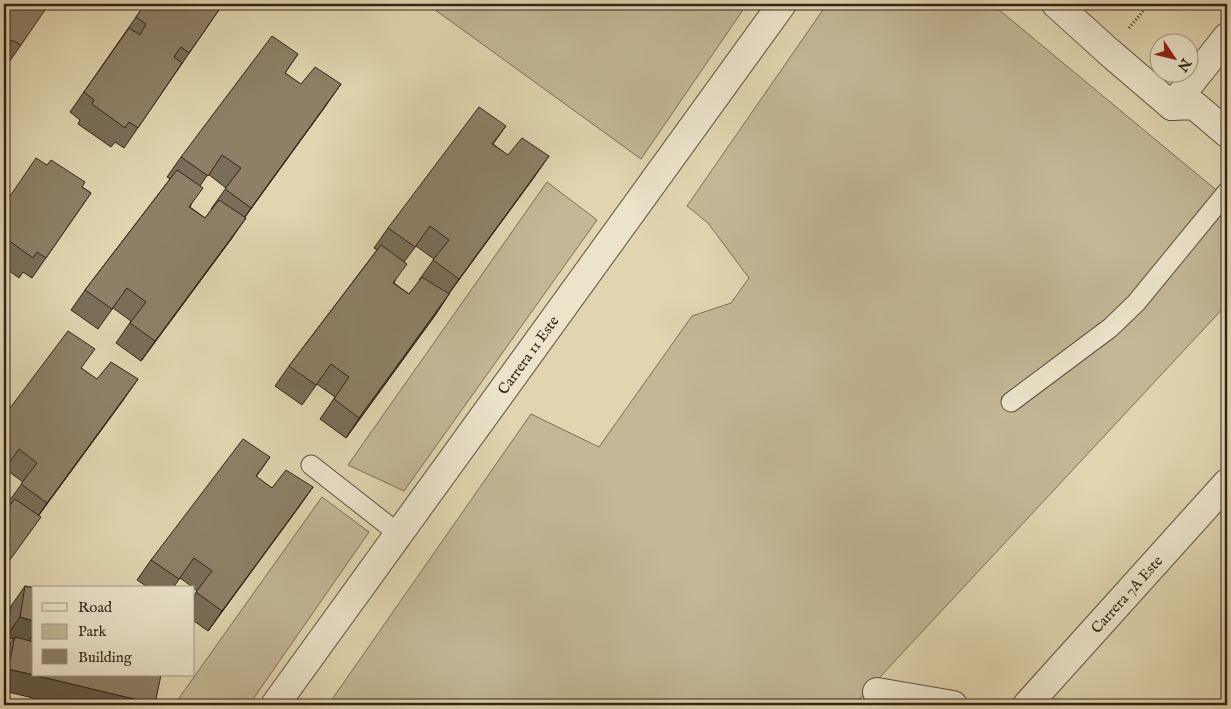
<svg xmlns="http://www.w3.org/2000/svg" width="1231" height="709" font-family="'IM FELL English',serif">
	<rect width="100%" height="100%" fill="#e0d5af"/>
	<filter id="stains"><feTurbulence type="fractalNoise" baseFrequency=".004" numOctaves="4"/><feColorMatrix values="0 0 0 0 .2 0 0 0 0 .09 0 0 0 0 .02 0 0 0 .5 -.17"/></filter>
	<radialGradient id="worn" r=".72"><stop offset=".6" stop-color="#630" stop-opacity="0"/><stop offset="1" stop-color="#630" stop-opacity=".3"/></radialGradient>
	<g fill="#c3b796" stroke="#7c6d58">
		<polygon points="427,4 747,4 641,159"/>
		<polygon points="827,4 992,4 1227,199 1227,304 854,705 328,705 531,414 599,447 692,316 731,303 749,278 708,223 687,206"/>
		<polygon points="547,182 597,220 404,491 348,465"/>
		<polygon points="322,497 369,532 249,705 174,705"/>
	</g>
	<g fill="none" stroke-linecap="round" stroke-linejoin="round">
		<g stroke="#5f503f" stroke-width="21">
			<g id="service">
				<polyline points="1011,402 1110,328 1136,303 1227,192"/>
				<polyline points="311,465 399,534"/>
			</g>
		</g>
		<g stroke="#5f503f" stroke-width="30">
			<g id="minor">
				<polyline points="1056,4 1109,52 1172,106 1194,105 1227,133"/>
				<polyline points="1172,106 1227,37"/>
				<polyline points="877,692 953,705"/>
				<path id="s1" d="M 275,705 L 782,4"/>
				<path id="s2" d="M 1027,705 L 1227,483"/>
			</g>
		</g>
		<polyline stroke="#34231a" stroke-width="3" stroke-dasharray="1 2.5" stroke-linecap="butt" points="1129,28 1149,4"/>
		<use href="#service" stroke="#ebe4cb" stroke-width="19"/>
		<use href="#minor" stroke="#ebe4cb" stroke-width="28"/>
	</g>
	<g fill="#796e59" stroke="#34231a" fill-rule="evenodd">
		<polygon points="4,4 21,45 7,65 4,63"/>
		<polygon points="145,4 223,4 124,148 115,142 111,147 78,124 80,120 70,112"/>
		<path d="M 298,54 L 285,73 L 327,104 L 245,217 L 232,238 L 141,361 L 116,343 L 131,321 L 113,308 L 98,329 L 71,310 L 85,290 L 170,179 L 167,177 L 181,157 ZM 208,174 L 226,188 L 211,209 L 212,209 L 205,218 L 190,207 L 200,186 Z"/>
		<path d="M 506,126 L 493,144 L 535,176 L 449,293 L 449,294 L 436,314 L 346,438 L 320,419 L 335,397 L 317,384 L 302,405 L 275,386 L 289,366 L 377,250 L 374,248 L 388,228 ZM 416,246 L 434,259 L 419,280 L 420,281 L 409,294 L 394,283 L 404,262 Z"/>
		<polygon points="82,187 91,193 32,278 23,272 19,278 4,267 4,205"/>
		<polygon points="81,368 124,399 39,515 27,536 10,506 7,504 23,482 5,469 4,416"/>
		<polygon points="270,457 256,477 272,488 313,487 208,631 194,621 194,596 197,591 194,588 180,578 173,588 149,588 137,580 151,560"/>
		<polygon points="25,586 34,588 34,675 4,691 4,653 13,639 6,637 11,606"/>
	</g>
	<g fill="#635a48" stroke="#34231a">
		<polygon points="341,84 327,104 237,228 251,208"/>
		<polygon points="549,156 535,176 445,299 459,279"/>
		<polygon points="246,218 232,238 141,361 155,341"/>
		<polygon points="449,294 436,314 346,438 359,418"/>
		<polygon points="138,379 124,399 33,523 47,503"/>
		<polygon points="313,487 299,507 208,631 222,611"/>
		<polygon points="20,617 34,621 34,634 27,643 15,637 13,639 6,637"/>
		<polygon points="8,669 155,704 154,705 62,705 4,691 4,676"/>
	</g>
	<g fill="#8d8067" stroke="#34231a">
		<polygon points="4,4 49,4 21,45 12,40 8,45 4,42"/>
		<polygon points="145,4 223,4 189,53 181,47 177,52 174,57 182,63 138,128 129,122 125,128 92,104 94,100 84,92 129,28 140,35 146,24 136,17"/>
		<polygon points="272,36 298,54 285,73 301,84 315,67 341,84 251,208 225,189 241,168 222,155 208,176 181,157"/>
		<polygon points="479,107 506,126 492,144 508,155 522,138 549,156 459,279 433,260 449,240 430,226 415,247 388,228"/>
		<polygon points="36,158 47,165 51,160 85,182 82,187 91,193 46,258 37,252 33,258 4,237 4,205"/>
		<polygon points="177,170 203,188 189,207 205,218 219,200 246,218 155,341 130,323 146,302 127,288 112,309 85,290"/>
		<polygon points="381,245 407,264 393,283 409,294 422,277 449,294 359,418 334,399 349,377 331,364 316,385 289,366"/>
		<polygon points="68,331 95,349 81,368 97,379 111,362 138,379 47,503 21,484 37,463 19,449 4,470 4,416"/>
		<polygon points="243,439 270,457 256,476 272,488 286,470 313,487 222,611 196,592 212,571 194,558 179,579 151,560"/>
		<polygon points="15,499 41,517 4,568 4,513"/>
		<polygon points="25,586 34,588 34,621 20,617"/>
		<polygon points="15,637 34,642 34,675 8,669"/>
		<polygon points="34,675 161,675 155,704"/>
	</g>
	<g text-anchor="middle" stroke-width="4.5" stroke-linejoin="round" paint-order="stroke">
		<g font-size="15" fill="#34231a" stroke="#ebe4cb">
			<text dy="5" stroke="none"><textPath href="#s1" startOffset="432">Carrera 11 Este</textPath></text>
			<text dy="5" stroke="none"><textPath href="#s2" startOffset="149">Carrera 7A Este</textPath></text>
		</g>
	</g>
	<rect width="1231" height="709" fill="none" stroke="#e0d5af" stroke-width="20"/>
	<rect x="5" y="5" width="1221" height="699" fill="none" stroke="#34231a" stroke-width="2.5"/>
	<rect x="10" y="10" width="1211" height="689" fill="none" stroke="#34231a"/>
	<rect x="32" y="586" width="162" height="90" fill="#ebe4cb" stroke="#a29784"/>
	<rect x="42" y="603" width="25" height="8" fill="#ebe4cb" stroke="#a29784"/>
	<text x="78" y="612" font-size="15" fill="#34231a">Road</text>
	<rect x="42" y="624" width="25" height="15" fill="#c3b796" stroke="#a29784"/>
	<text x="78" y="636" font-size="15" fill="#34231a">Park</text>
	<rect x="42" y="649" width="25" height="15" fill="#8d8067" stroke="#a29784"/>
	<text x="78" y="662" font-size="15" fill="#34231a">Building</text>
	<g transform="translate(1174 58) rotate(125)"><circle r="24" fill="#ebe4cb" stroke="#a29784"/>
	<path d="M0-4L9 19L0 12L-9 19Z" fill="#8f2418"/>
	<text y="-8" font-size="14" font-weight="bold" text-anchor="middle" fill="#34231a">N</text>
	</g>
	<rect width="100%" height="100%" filter="url(#stains)"/>
	<rect width="100%" height="100%" fill="url(#worn)"/>
</svg>
